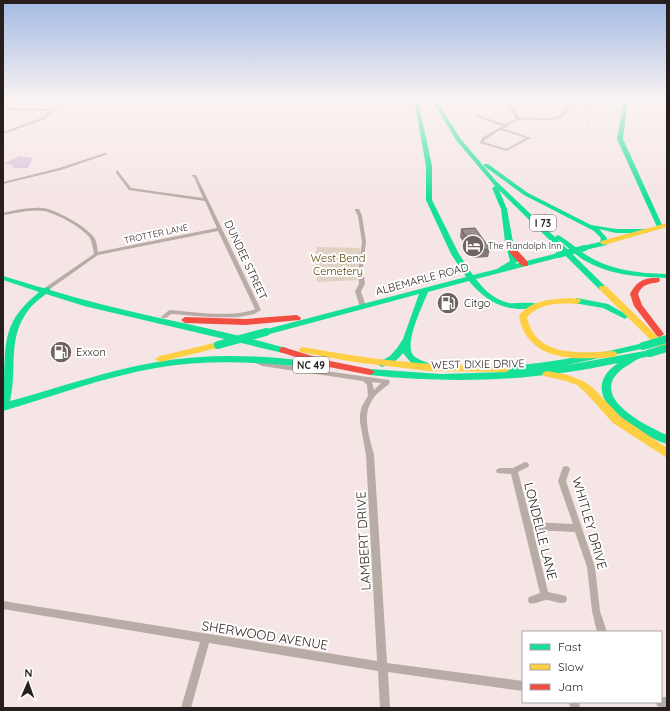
<svg xmlns="http://www.w3.org/2000/svg" width="670" height="711" font-family="Quicksand,sans-serif">
	<rect width="100%" height="100%" fill="#f5e5e4"/>
	<polygon fill="#e0d2c2" points="317,247 360,248 361,280 317,282 315,258"/>
	<polygon fill="#dac4d9" points="20,156 33,158 28,168 13,168 12,165 3,164"/>
	<g fill="none" stroke-linecap="round" stroke-linejoin="round">
		<polyline stroke="#dac4d9" stroke-width="1" points="587,127 594,100"/>
		<g fill="#b8aca6" fill-rule="evenodd">
			<polygon points="64,100 67,100 56,109 57,111 54,111 43,120 3,134 3,132 41,118 50,111 3,110 3,108 53,109"/>
			<path d="M 463,100 L 470,100 L 478,102 L 507,102 L 506,100 L 509,100 L 519,118 C 532,117 558,123 565,110 C 566,107 567,103 567,100 L 570,100 C 570,103 570,107 569,109 C 560,127 534,117 519,120 C 515,121 511,123 508,125 L 508,127 L 506,127 L 503,128 L 531,138 L 506,151 L 480,143 L 482,138 L 502,126 L 474,116 L 477,115 L 505,124 L 516,119 L 508,104 L 478,104 ZM 500,130 L 526,138 L 506,149 L 484,142 L 485,140 Z"/>
			<polygon points="105,153 108,154 61,170 3,184 3,182 59,168"/>
			<path d="M 116,171 L 118,171 L 131,188 L 203,198 L 194,177 L 191,176 L 193,175 L 196,175 L 261,310 C 245,323 192,315 171,314 L 166,318 L 162,318 L 161,317 L 168,311 L 170,310 C 192,312 236,318 255,309 L 218,231 L 98,255 L 50,289 L 46,289 L 45,288 L 46,287 L 94,254 C 93,248 92,243 90,238 C 83,228 56,213 44,211 C 31,209 16,213 3,215 L 3,213 C 16,210 30,207 43,208 C 57,210 85,226 94,237 C 97,242 97,247 98,252 L 217,228 L 205,201 L 129,190 L 116,173 Z"/>
			<polygon points="355,209 359,209 362,216 366,242 363,266 365,284 361,291 366,307 363,309 360,307 355,291 359,284 359,266 362,242 358,216 355,210"/>
			<path d="M 253,358 L 263,362 L 389,380 L 390,382 L 389,384 C 383,389 375,394 371,402 C 362,417 370,439 374,455 L 387,663 L 523,681 L 523,691 L 388,672 L 390,708 L 380,708 L 378,671 L 209,643 L 191,708 L 181,708 L 200,642 L 3,609 L 3,601 L 377,661 L 366,455 L 360,422 L 360,414 L 362,406 L 368,396 L 367,385 L 363,381 L 262,366 L 251,361 L 250,360 L 251,359 ZM 372,382 L 381,383 L 374,390 Z"/>
			<path d="M 525,462 L 528,463 L 529,465 L 528,467 L 518,472 L 531,522 L 573,524 L 558,481 L 563,467 L 566,466 L 569,467 L 570,469 L 566,481 L 595,567 L 600,611 L 607,632 L 597,632 L 592,611 L 587,567 L 575,532 L 533,530 L 548,592 L 566,596 L 567,599 L 566,602 C 559,605 553,600 546,600 C 539,601 535,605 529,603 L 528,600 L 529,597 L 540,593 L 511,474 L 497,473 L 496,471 L 497,469 L 500,468 L 513,468 Z"/>
			<polygon points="661,697 667,697 667,707 661,707 657,706 656,702 661,702"/>
			<polygon points="569,702 579,702 580,708 570,708"/>
		</g>
		<g fill="#16e098" fill-rule="evenodd">
			<path d="M 414,100 L 418,100 L 432,166 L 432,200 L 459,254 L 473,275 L 497,269 L 510,261 L 505,242 L 501,209 L 492,188 L 495,186 L 456,140 L 432,100 L 436,100 L 460,138 L 496,181 L 555,237 L 558,235 L 560,236 C 570,242 578,250 588,256 C 613,271 639,273 667,274 L 667,278 C 637,277 608,275 582,259 C 573,253 566,245 557,239 L 607,288 L 606,290 L 600,290 L 499,190 L 507,209 L 513,242 L 518,261 L 515,264 L 558,253 L 562,255 L 561,257 L 476,279 C 484,290 495,300 509,303 C 516,304 534,301 539,305 L 538,307 C 509,314 487,303 469,281 L 428,292 C 423,305 404,343 413,355 C 418,361 428,361 432,366 L 427,369 L 412,364 L 403,353 C 397,361 391,364 382,367 L 377,364 L 379,362 L 390,356 L 397,348 L 403,339 L 419,294 L 266,335 L 263,334 L 262,332 L 263,330 L 466,277 L 451,254 L 426,200 L 426,166 Z"/>
			<polygon points="624,100 628,100 623,139 663,227 662,228 660,229 657,227 617,139"/>
			<polygon points="484,164 488,164 528,193 591,225 616,229 647,229 650,231 647,233 616,233 599,229 607,238 607,245 585,250 582,250 582,246 600,242 601,238 594,231 524,195 484,166"/>
			<path d="M 3,276 L 43,288 L 50,287 L 50,290 C 128,314 208,326 286,348 L 287,350 L 283,353 L 84,306 L 46,294 C 41,298 34,303 30,308 C 6,338 18,367 10,401 C 59,388 107,370 157,362 C 209,353 262,355 314,362 L 319,365 L 314,368 C 261,362 208,359 156,368 C 104,377 54,396 3,411 C 3,400 4,390 4,380 C 5,338 5,320 39,292 L 3,280 Z"/>
			<polygon points="577,298 608,304 629,316 625,319 603,308 574,303 573,301"/>
			<path d="M 643,343 L 647,346 L 646,348 L 562,366 L 650,350 L 653,351 L 654,353 L 653,355 C 648,357 643,357 638,359 C 634,361 629,365 625,367 C 584,395 644,425 667,435 L 667,444 C 637,434 571,395 618,363 C 536,381 453,384 370,375 L 365,372 L 370,369 L 441,374 L 506,372 L 501,369 L 506,366 C 553,363 598,354 643,343 Z"/>
		</g>
		<g fill="#ffcf43" fill-rule="evenodd">
			<polygon points="667,223 667,227 604,245 600,243 601,241"/>
			<polygon points="600,286 606,286 667,346 667,351 662,351 600,290 599,288"/>
			<path d="M 570,298 L 580,299 L 581,301 L 577,304 C 560,303 540,303 527,317 C 535,358 581,353 613,351 L 616,352 L 617,354 L 616,356 C 609,358 602,358 594,358 C 562,360 525,354 519,316 C 530,300 553,299 570,298 Z"/>
			<polygon points="218,342 221,343 222,345 221,347 160,362 155,359 160,356"/>
			<path d="M 303,347 C 370,360 437,367 506,366 L 511,369 L 506,372 L 429,371 L 354,362 L 300,352 L 299,350 L 300,348 Z"/>
			<polygon points="547,371 568,375 583,381 592,387 621,417 667,448 667,458 613,423 586,393 577,385 566,381 544,376 542,374 544,372"/>
		</g>
		<g fill="#f24e42" fill-rule="evenodd">
			<polygon points="509,248 515,248 528,262 528,266 522,266 509,252"/>
			<path d="M 652,278 L 659,278 L 660,280 L 659,282 C 649,284 642,284 638,294 L 642,305 L 664,334 L 660,337 L 657,336 L 634,306 L 630,294 C 635,284 641,279 652,278 Z"/>
			<polygon points="297,315 301,318 300,320 246,325 185,323 181,320 185,317 246,319"/>
			<polygon points="283,347 325,360 370,369 375,372 370,375 324,366 280,352 279,350 280,348"/>
		</g>
		<polyline stroke="#16e098" stroke-width="6" points="558,255 585,248"/>
		<g stroke="#16e098" stroke-width="8">
			<polyline points="218,345 266,332"/>
			<polyline points="643,346 667,339"/>
			<polyline points="650,353 667,348"/>
		</g>
	</g>
	<polygon fill="#85797b" points="461,229 490,249 488,257 474,258 460,237"/>
	<polygon fill="#9b8d8f" stroke="#6c6364" points="475,228 490,249 476,250 461,229"/>
	<linearGradient id="sky" x2="0" y2="1"><stop stop-color="#a2bae2"/><stop offset="0.5" stop-color="#faf3f3"/><stop offset="1" stop-color="#faf3f3" stop-opacity="0"/></linearGradient>
	<rect width="670" height="200" fill="url(#sky)"/>
	<defs>
		<g id="hotel-disc" transform="scale(1.15)"><circle r="9.5" fill="#706463" stroke="#fff"/><path d="M-6-4.5h1.5V1H6V5H4.5V3h-9V5H-6ZM-4 0a1.8 1.8 0 1 1 3.6 0ZM.5 0V-2.5h3Q6-2.5 6 0Z" fill="#fff"/></g>
		<g id="fuel-disc" transform="scale(1.15)"><circle r="9.5" fill="#706463" stroke="#fff"/><path d="M-5.5-6h7V0h2V4h1.3V-2.5L3-4.5l.8-.8L6-3V5H2.5V1h-1V6h-7ZM-4.2-4.7v3.2H.2V-4.7Z" fill="#fff"/></g>
	</defs>
	<g fill-rule="evenodd">
		<use href="#hotel-disc" x="473" y="246"/>
		<use href="#fuel-disc" x="448" y="303"/>
		<use href="#fuel-disc" x="61" y="352"/>
	</g>
	<g text-anchor="middle" stroke-width="4" stroke-linejoin="round" paint-order="stroke">
		<g font-size="9" fill="#281e1d" stroke="#fff">
			<text transform="translate(156 234) rotate(-12)" y="3">TROTTER LANE</text>
		</g>
		<g font-size="9" fill="#281e1d" stroke="#fff" text-anchor="start">
			<text x="488" y="249">The Randolph Inn</text>
		</g>
		<g fill="#fff" stroke="#686261" stroke-width="1">
			<rect x="530" y="215" width="26" height="16" rx="3"/>
			<rect x="293" y="357" width="36" height="16" rx="3"/>
		</g>
		<g font-size="10" font-weight="bold" fill="#281e1d">
			<text x="543" y="227">I 73</text>
			<text x="311" y="369">NC 49</text>
		</g>
		<g font-size="11" fill="#5b4304" stroke="#fff">
			<text x="338" y="262">West Bend<tspan x="338" dy="13">Cemetery</tspan></text>
		</g>
		<g font-size="11" fill="#281e1d" stroke="#fff">
			<text transform="translate(246 260) rotate(65)" y="4">DUNDEE STREET</text>
			<text transform="translate(422 279) rotate(-15)" y="4">ALBEMARLE ROAD</text>
			<text transform="translate(478 364) rotate(-1)" y="4">WEST DIXIE DRIVE</text>
		</g>
		<g font-size="11" fill="#281e1d" stroke="#fff" text-anchor="start">
			<text x="464" y="307">Citgo</text>
			<text x="76" y="356">Exxon</text>
		</g>
		<g font-size="13" fill="#281e1d" stroke="#fff">
			<text transform="translate(590 523) rotate(74)" y="5">WHITLEY DRIVE</text>
			<text transform="translate(541 531) rotate(76)" y="5">LONDELLE LANE</text>
			<text transform="translate(363 541) rotate(-93)" y="5">LAMBERT DRIVE</text>
			<text transform="translate(265 635) rotate(9)" y="5">SHERWOOD AVENUE</text>
		</g>
	</g>
	<rect width="670" height="711" fill="none" stroke="#281e1d" stroke-width="8"/>
	<rect x="522" y="631" width="140" height="72" fill="#ffffff" stroke="#a9a5a5"/>
	<rect x="530" y="644" width="20" height="6" fill="#16e098" stroke="#a9a5a5"/>
	<text x="558" y="651" font-size="12" fill="#281e1d">Fast</text>
	<rect x="530" y="664" width="20" height="6" fill="#ffcf43" stroke="#a9a5a5"/>
	<text x="558" y="671" font-size="12" fill="#281e1d">Slow</text>
	<rect x="530" y="684" width="20" height="6" fill="#f24e42" stroke="#a9a5a5"/>
	<text x="558" y="691" font-size="12" fill="#281e1d">Jam</text>
	<g transform="translate(28 683) rotate(2)" stroke="#ffffff" stroke-width="3" paint-order="stroke">
	<path d="M0-3L7 15L0 10L-7 15Z" fill="#281e1d"/>
	<text y="-6" font-size="11" font-weight="bold" text-anchor="middle" fill="#281e1d">N</text>
	</g>
</svg>
